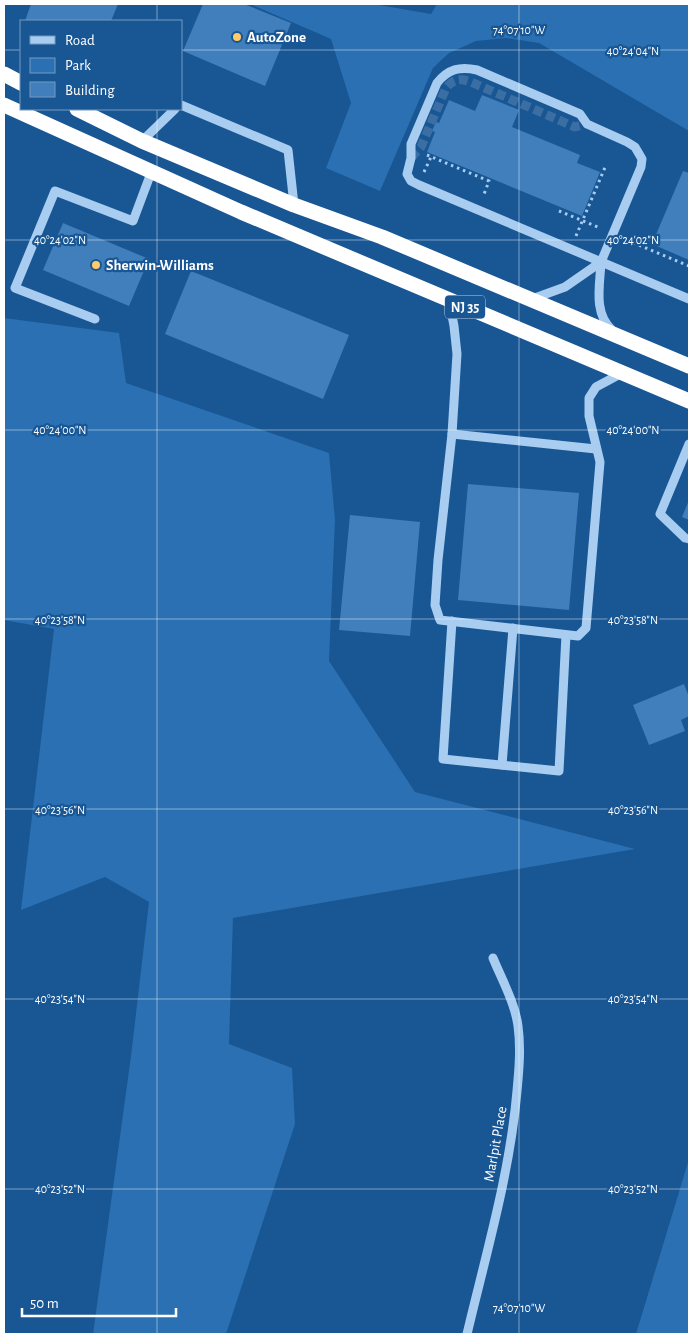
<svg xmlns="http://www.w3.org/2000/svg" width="693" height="1338" font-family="'Alegreya Sans',sans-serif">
	<rect width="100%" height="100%" fill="#185694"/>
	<g fill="#2a70b2">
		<polygon points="250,4 373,4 431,14 437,4 689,4 689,131 539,43 506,38 476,41 449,53 433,68 380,191 326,168 351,103 331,39"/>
		<polygon points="4,318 119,333 126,383 329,453 335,520 329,661 415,792 635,849 233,918 229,1044 292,1068 295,1124 226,1334 93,1334 131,1056 149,902 105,877 21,910 54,629 4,620"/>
		<polygon points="689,1159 689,1334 636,1334"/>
	</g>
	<g fill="#407fbb">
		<polygon points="31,4 118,4 111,21 25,21"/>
		<polygon points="203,4 244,4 291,23 265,86 183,51"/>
		<polygon points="482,95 519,110 512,127 580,155 577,163 600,172 582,216 427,152 435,132 432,131 436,122 439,123 449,100 475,111"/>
		<polygon points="683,171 689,173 689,260 652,244"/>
		<polygon points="63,223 149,259 129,306 43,270"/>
		<polygon points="191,271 349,335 323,399 165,334"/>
		<polygon points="468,484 579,493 569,610 458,600"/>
		<polygon points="689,500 689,520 682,517"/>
		<polygon points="350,515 420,522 410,636 339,630"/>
		<polygon points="684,684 689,697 689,716 681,720 685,731 649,745 633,705"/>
	</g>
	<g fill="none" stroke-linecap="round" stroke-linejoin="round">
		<path stroke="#3b6fa4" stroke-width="9" stroke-dasharray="9 4.5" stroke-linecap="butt" d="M 411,158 L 421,147 L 446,88 C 453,79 461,78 471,82 L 575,127 L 587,124"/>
		<g stroke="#a8cdf0" stroke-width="3" stroke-dasharray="2.5 4" stroke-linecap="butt">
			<polyline points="427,155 489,181 483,197"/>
			<polyline points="424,172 431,157"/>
			<polyline points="559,211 600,228"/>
			<polyline points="576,236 606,165"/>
			<polyline points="627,240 689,266"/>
		</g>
		<g stroke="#a8cdf0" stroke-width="9">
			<polyline points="181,105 288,150 294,205"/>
			<polyline points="142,141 175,109"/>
			<path d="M 601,262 L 641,167 L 642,159 L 635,147 L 627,142 L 587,124 L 580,114 L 477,70 C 460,66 448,69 437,83 L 411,144 L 411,158 L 407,174 L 411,181 L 419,185 L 689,299"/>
			<path d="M 532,299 L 565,287 L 601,262 C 600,285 593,313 612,330"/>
			<polyline points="449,300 454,326 457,354 452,434 438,560 435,605 440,620 578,636 586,628 600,462 589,416 589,398 596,387 622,373"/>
			<polyline points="95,319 15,288 55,191 133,221 151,173"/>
			<polyline points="452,434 596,449"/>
			<polyline points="689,444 660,514 685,538 689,539"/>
			<polyline points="452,621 443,759 559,771 566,635"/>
			<polyline points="502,765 513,628"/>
			<path d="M 467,1334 C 486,1254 510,1173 517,1091 C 519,1070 521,1048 518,1026 C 515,1003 502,980 493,958"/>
		</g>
		<g stroke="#fff" stroke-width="15">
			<polyline points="4,74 21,83"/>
			<polyline points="4,105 241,212 689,401"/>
			<polyline points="77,109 142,141 294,205 382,237 689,366"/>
		</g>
	</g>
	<path fill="none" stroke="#fff" stroke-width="1" stroke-opacity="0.45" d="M 157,4 L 157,21M 519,4 L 519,1334M 4,50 L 21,50M 181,50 L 689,50M 157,109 L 157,1334M 4,240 L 689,240M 4,430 L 689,430M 4,619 L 689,619M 4,809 L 689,809M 4,999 L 689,999M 4,1189 L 689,1189"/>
	<g fill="#ffca68" stroke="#185694" stroke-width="2">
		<circle cx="237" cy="37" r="5"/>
		<circle cx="96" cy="265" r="5"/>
	</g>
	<g text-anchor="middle" stroke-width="4.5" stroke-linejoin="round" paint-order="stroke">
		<rect fill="#185694" stroke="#baccdf" stroke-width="1" x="445" y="295.5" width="40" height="23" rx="4"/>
		<g font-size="14" font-weight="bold" fill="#fff">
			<text x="465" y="312">NJ 35</text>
		</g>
		<g font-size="15" font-weight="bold" fill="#fff" stroke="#185694" text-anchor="start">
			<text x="247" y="42">AutoZone</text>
			<text x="106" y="270">Sherwin-Williams</text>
		</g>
		<g font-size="15" fill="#fff" stroke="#185694">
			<text transform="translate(495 1144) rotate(-80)" y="5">Marlpit Place</text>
		</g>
	</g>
	<g font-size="12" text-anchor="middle" fill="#fff" stroke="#185694" stroke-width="4.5" stroke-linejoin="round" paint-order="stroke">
		<text x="519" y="34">74°07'10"W</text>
		<text x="633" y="55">40°24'04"N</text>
		<text x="60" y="244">40°24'02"N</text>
		<text x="633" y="244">40°24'02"N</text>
		<text x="60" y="434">40°24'00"N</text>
		<text x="633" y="434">40°24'00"N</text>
		<text x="60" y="624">40°23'58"N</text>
		<text x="633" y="624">40°23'58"N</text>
		<text x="60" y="814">40°23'56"N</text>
		<text x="633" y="814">40°23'56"N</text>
		<text x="60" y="1003">40°23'54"N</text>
		<text x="633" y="1003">40°23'54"N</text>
		<text x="60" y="1193">40°23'52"N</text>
		<text x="633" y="1193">40°23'52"N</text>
		<text x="519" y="1312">74°07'10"W</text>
	</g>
	<rect width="693" height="1338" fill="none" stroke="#ffffff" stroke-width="10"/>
	<rect x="20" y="20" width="162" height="90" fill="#185694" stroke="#749abf"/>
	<rect x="30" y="36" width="25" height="8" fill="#a8cdf0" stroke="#749abf"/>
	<text x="65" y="45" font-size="15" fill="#ffffff">Road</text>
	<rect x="30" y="58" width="25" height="15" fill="#2a70b2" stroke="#749abf"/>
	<text x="65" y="70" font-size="15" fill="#ffffff">Park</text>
	<rect x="30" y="82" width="25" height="15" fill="#407fbb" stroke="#749abf"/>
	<text x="65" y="95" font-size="15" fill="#ffffff">Building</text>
	<path d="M22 1308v8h154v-8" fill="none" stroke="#ffffff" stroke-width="2.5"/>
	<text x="30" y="1308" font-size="15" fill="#ffffff" stroke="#185694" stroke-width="4" paint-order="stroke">50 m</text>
</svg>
